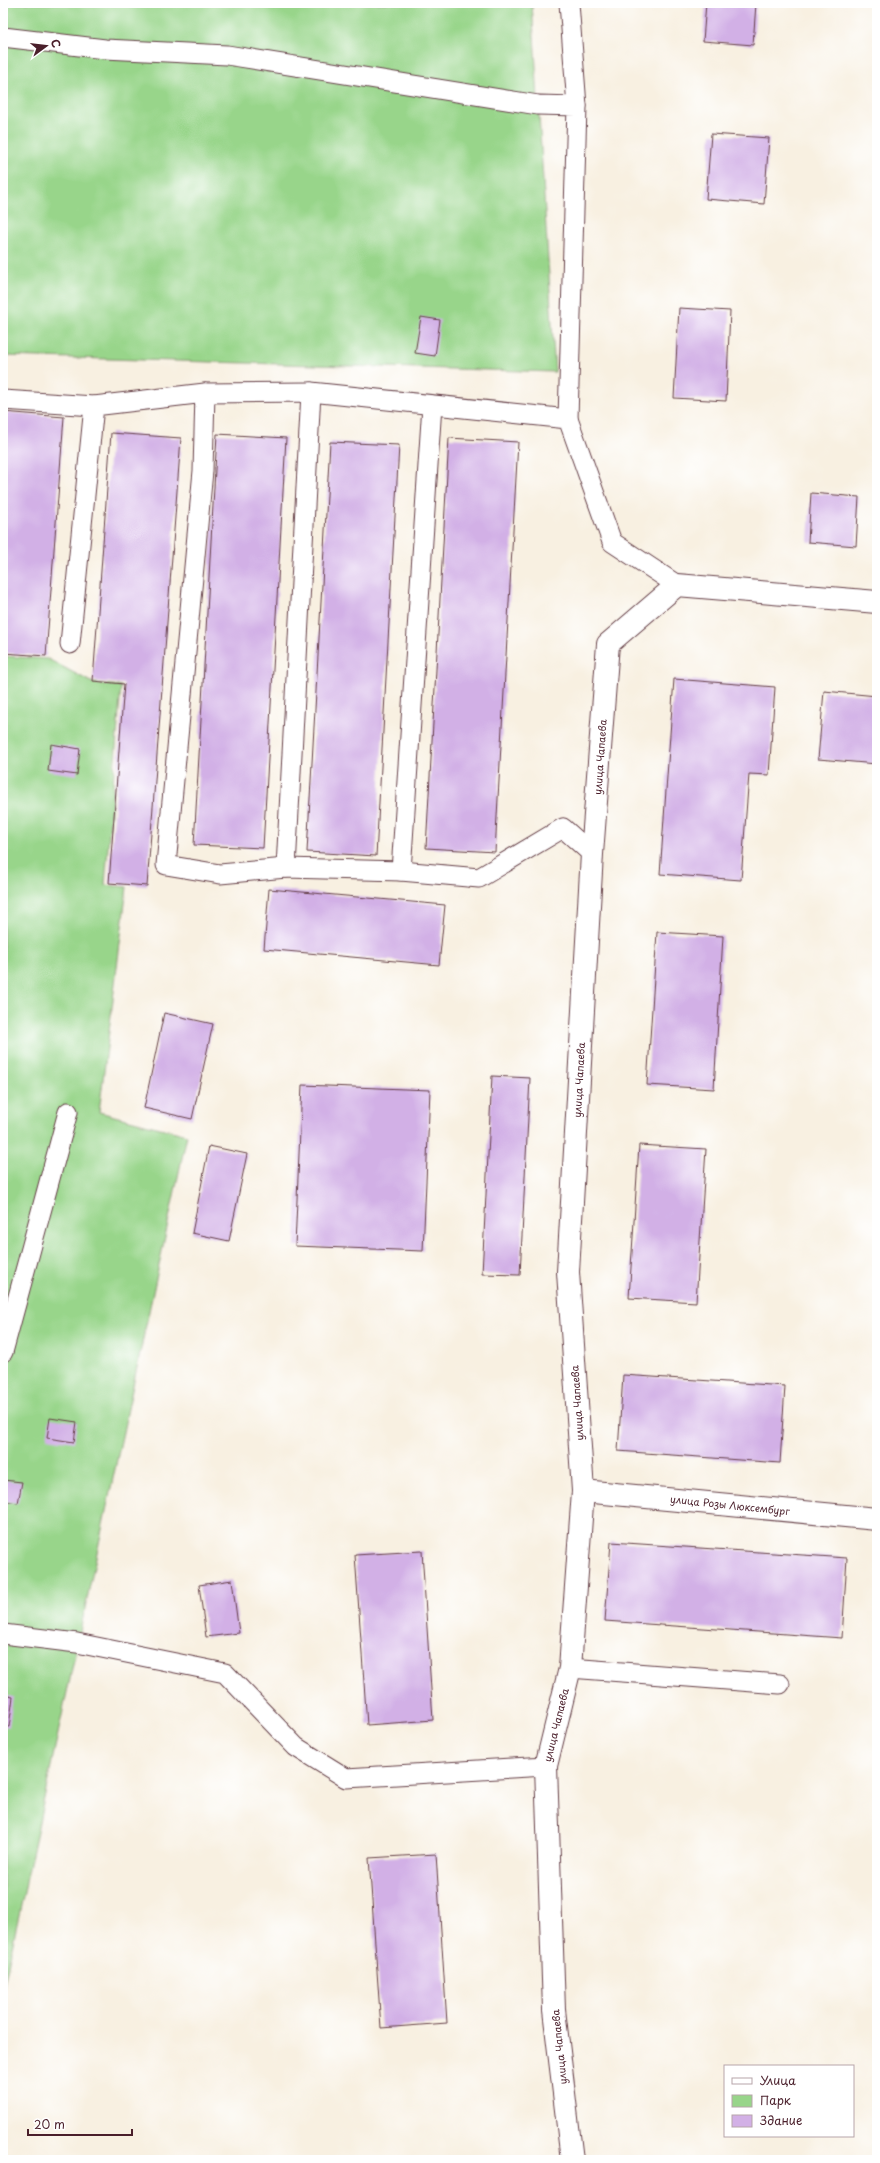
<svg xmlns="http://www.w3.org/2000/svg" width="880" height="2163" font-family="'Playpen Sans',sans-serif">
	<rect width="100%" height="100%" fill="#fff"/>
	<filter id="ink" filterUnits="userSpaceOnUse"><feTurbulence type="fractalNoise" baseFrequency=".025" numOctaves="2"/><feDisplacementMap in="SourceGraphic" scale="8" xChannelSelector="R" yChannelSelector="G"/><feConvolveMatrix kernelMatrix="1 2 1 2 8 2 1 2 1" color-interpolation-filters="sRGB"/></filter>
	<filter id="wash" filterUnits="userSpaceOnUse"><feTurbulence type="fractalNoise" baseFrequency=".012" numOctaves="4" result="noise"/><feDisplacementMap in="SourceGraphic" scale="16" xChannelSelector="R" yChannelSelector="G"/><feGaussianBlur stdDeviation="0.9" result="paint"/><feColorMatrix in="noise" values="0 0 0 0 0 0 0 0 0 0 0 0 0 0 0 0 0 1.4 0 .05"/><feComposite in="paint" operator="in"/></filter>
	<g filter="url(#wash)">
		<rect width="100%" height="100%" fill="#f8f0e1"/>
		<g fill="#98d58a" stroke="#717a5a">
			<polygon points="3,3 532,3 555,372 3,356"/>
			<polygon points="3,656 48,659 93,683 121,686 105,885 127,887 99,1112 187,1135 3,1989"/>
		</g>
		<g id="blocks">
			<g fill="#d2b0e6">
				<polygon points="706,3 756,3 753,45 703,41"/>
				<polygon points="711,134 769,138 764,204 706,199"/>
				<polygon points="679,308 730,311 726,401 674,398"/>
				<polygon points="421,317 440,320 435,356 415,353"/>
				<polygon points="3,412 64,417 46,656 3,653"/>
				<polygon points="111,433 181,438 147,886 109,883 124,684 93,681"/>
				<polygon points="217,434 286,438 263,848 194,845"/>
				<polygon points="449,438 518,442 495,852 426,848"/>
				<polygon points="330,442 399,445 376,856 307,852"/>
				<polygon points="811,493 859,497 856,546 808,542"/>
				<polygon points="674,679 775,687 769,775 749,774 741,880 660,874"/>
				<polygon points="824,691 877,696 877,764 818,759"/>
				<polygon points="51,744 80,749 77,775 48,771"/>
				<polygon points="269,889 445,905 439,965 264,949"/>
				<polygon points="657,932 723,936 714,1089 647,1085"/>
				<polygon points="164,1013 213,1024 192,1119 144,1108"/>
				<polygon points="492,1076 530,1078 520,1275 482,1274"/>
				<polygon points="302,1085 430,1090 423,1251 295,1246"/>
				<polygon points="639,1145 706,1149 696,1302 629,1298"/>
				<polygon points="209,1146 247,1154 229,1241 192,1233"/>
				<polygon points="623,1375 785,1386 780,1463 618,1451"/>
				<polygon points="50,1418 77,1422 74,1442 47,1438"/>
				<polygon points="3,1480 22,1482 18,1503 3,1501"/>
				<polygon points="611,1542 847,1558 842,1638 605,1621"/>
				<polygon points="422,1551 433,1720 367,1725 355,1555"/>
				<polygon points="232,1580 239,1633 206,1637 199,1585"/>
				<polygon points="3,1695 13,1697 9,1727 3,1726"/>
				<polygon points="436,1854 447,2023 381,2028 369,1858"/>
			</g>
		</g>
	</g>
	<g filter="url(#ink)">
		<use href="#blocks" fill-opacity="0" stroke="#643e46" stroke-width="1"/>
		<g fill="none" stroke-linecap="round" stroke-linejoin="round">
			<g stroke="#643e46" stroke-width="21">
				<g id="lane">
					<polyline points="569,3 577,106"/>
					<polyline points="3,37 105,49 227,55 538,105 577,106 568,419"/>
					<polyline points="205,393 203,471 166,865 220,874 286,868 401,871 479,878 563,828 592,854"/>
					<polyline points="3,400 94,406"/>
					<polyline points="70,644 94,406 205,393 311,392 568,419 612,542 677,585"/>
					<polyline points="286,868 311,392"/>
					<polyline points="401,871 432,405"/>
					<polyline points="3,1352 68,1112"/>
					<polyline points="3,1634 77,1643 225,1673 296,1747 346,1778 546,1766"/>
					<polyline points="570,1668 780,1684"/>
				</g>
			</g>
			<g stroke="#643e46" stroke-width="24">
				<g id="street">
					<polyline points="583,1491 877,1519"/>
					<polyline points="572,2160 554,2010 546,1766 570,1668 583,1491 568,1272 592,854 608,644 677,585 877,602"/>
				</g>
			</g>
			<use href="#lane" stroke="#fff" stroke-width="19"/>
			<use href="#street" stroke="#fff" stroke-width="22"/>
		</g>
	</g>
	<g text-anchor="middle" stroke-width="3.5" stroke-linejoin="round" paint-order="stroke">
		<g font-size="10" fill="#4a1f2b" stroke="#fff">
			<text transform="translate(600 757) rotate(-86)" y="4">улица Чапаева</text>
			<text transform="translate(579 1080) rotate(-87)" y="4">улица Чапаева</text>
			<text transform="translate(577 1403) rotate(-94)" y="4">улица Чапаева</text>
			<text transform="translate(730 1505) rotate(6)" y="4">улица Розы Люксембург</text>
			<text transform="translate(556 1725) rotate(-76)" y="4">улица Чапаева</text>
			<text transform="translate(559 2047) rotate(-96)" y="4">улица Чапаева</text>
		</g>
	</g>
	<rect width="880" height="2163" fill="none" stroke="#fff" stroke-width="16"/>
	<rect x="724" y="2065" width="130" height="72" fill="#ffffff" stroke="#b7a5aa"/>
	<rect x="732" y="2078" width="20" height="6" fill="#ffffff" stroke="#b7a5aa"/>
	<text x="760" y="2085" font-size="12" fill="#4a1f2b">Улица</text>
	<rect x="732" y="2095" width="20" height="12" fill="#98d58a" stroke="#b7a5aa"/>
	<text x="760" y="2105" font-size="12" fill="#4a1f2b">Парк</text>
	<rect x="732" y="2115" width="20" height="12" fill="#d2b0e6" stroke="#b7a5aa"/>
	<text x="760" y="2125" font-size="12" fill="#4a1f2b">Здание</text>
	<g transform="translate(46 46) rotate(75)" stroke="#ffffff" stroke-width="3" paint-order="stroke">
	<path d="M0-3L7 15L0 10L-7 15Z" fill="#4a1f2b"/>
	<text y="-6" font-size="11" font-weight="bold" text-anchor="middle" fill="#4a1f2b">С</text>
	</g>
	<path d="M28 2129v6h104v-6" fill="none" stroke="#4a1f2b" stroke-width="2"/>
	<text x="34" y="2129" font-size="12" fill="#4a1f2b" stroke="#ffffff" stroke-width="3" paint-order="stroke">20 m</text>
</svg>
